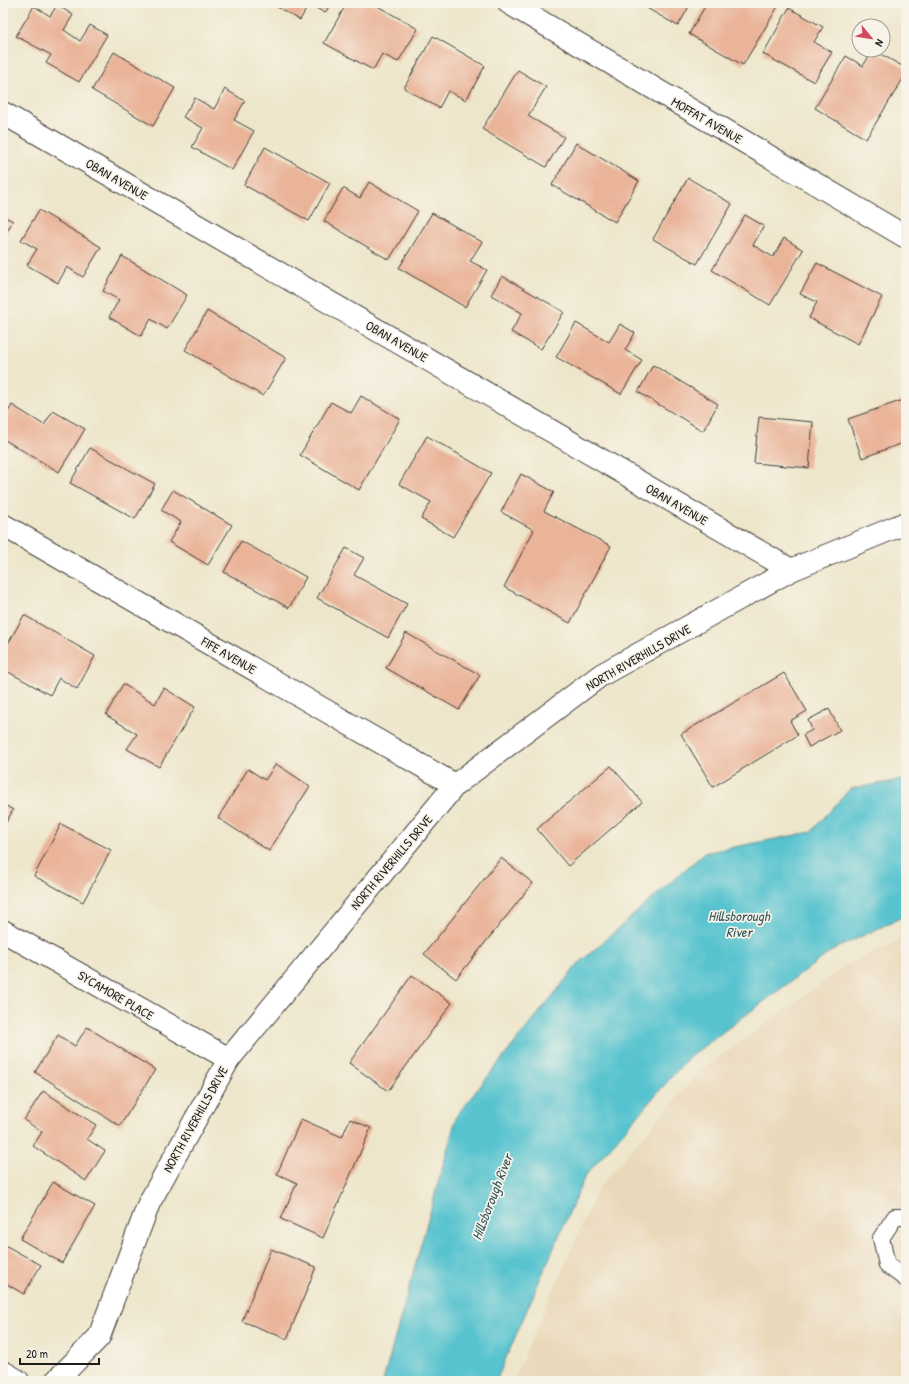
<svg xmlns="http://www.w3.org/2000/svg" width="909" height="1384" font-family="'Patrick Hand',sans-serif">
	<rect width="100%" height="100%" fill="#f7f3e8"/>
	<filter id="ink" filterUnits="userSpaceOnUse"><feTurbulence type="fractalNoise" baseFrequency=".025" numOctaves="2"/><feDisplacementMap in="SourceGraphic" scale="8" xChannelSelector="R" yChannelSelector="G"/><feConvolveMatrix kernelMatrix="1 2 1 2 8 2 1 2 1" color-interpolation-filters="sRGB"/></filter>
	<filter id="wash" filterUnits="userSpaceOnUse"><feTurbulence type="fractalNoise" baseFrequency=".012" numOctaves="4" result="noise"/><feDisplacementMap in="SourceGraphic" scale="16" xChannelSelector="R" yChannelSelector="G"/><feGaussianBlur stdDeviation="0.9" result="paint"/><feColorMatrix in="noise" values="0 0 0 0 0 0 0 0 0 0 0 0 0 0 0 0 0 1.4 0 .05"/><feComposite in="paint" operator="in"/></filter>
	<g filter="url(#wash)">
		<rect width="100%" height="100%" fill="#eee6cb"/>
		<polygon fill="#ead8ba" points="906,937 906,1381 513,1381 599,1187 700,1071 845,966"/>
		<polygon fill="#57c3cf" stroke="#3a7076" points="906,779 906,915 833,950 688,1058 585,1176 496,1381 383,1381 457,1115 578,964 704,853 811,832 850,789"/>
		<g id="blocks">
			<g fill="#eab499">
				<polygon points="270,3 331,3 325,13 309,4 300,20"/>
				<polygon points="347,3 372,3 418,29 398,62 382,54 373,70 324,43"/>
				<polygon points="638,3 691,3 678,26"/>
				<polygon points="707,3 780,3 743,65 689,34"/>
				<polygon points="57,5 73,15 64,30 80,41 90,25 107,35 79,82 46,63 51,55 16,36 34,6 50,16"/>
				<polygon points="789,8 823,27 814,42 832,52 814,82 763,54"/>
				<polygon points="433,36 485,66 466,100 448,91 439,108 404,88"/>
				<polygon points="873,50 906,68 906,74 866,139 815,108 846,56 863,66"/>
				<polygon points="114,52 175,88 153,126 92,90"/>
				<polygon points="518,70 546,87 528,116 564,137 546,167 482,129"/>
				<polygon points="225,89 245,101 234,120 254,131 232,170 192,147 203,128 183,117 195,98 214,109"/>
				<polygon points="576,143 639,181 615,222 552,185"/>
				<polygon points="265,147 330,183 309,221 244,185"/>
				<polygon points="688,178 732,204 697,264 653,239"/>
				<polygon points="369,182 418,211 389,260 324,221 343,188 360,198"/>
				<polygon points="39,210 101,247 83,277 67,267 58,283 27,265 37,249 21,240"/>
				<polygon points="432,213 482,242 470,261 487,270 465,307 399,268"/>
				<polygon points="745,215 764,226 753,245 773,257 784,238 803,250 770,305 712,270"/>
				<polygon points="3,216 13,221 3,238"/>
				<polygon points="122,256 187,295 167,329 151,319 141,336 109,317 119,300 103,291"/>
				<polygon points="817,263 882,297 858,344 809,318 817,302 800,294"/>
				<polygon points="502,276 564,312 541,349 511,332 522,313 491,295"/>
				<polygon points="207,311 286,358 263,396 185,350"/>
				<polygon points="576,323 609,342 620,324 635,333 625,350 642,360 621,394 556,357"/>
				<polygon points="653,365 718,404 703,431 638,392"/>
				<polygon points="361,396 400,419 359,490 300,455 331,402 351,413"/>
				<polygon points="906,399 906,442 862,458 848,419"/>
				<polygon points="12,405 44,425 53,411 85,429 59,472 3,439 3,421"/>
				<polygon points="759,417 813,422 809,468 754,463"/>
				<polygon points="427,436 491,473 453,537 421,519 431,502 399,484"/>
				<polygon points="90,448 155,484 135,519 70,483"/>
				<polygon points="521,474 554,492 544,511 611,546 570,623 504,587 534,530 501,512"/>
				<polygon points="173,490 232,525 208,565 169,542 181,522 161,510"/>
				<polygon points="241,541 306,577 289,608 224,572"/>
				<polygon points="346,548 364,558 354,575 407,604 388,638 317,598"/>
				<polygon points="24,615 95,656 77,689 59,678 50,695 3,669 3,653"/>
				<polygon points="406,633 480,675 459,710 386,668"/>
				<polygon points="784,673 807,711 790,721 798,735 713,787 681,734"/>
				<polygon points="123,684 155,704 164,688 195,707 159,767 127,749 137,734 106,715"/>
				<polygon points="829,709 840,730 809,747 803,735 812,730 808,720"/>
				<polygon points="276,764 310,786 269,851 218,818 248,769 265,780"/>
				<polygon points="611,766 642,802 568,866 537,829"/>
				<polygon points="3,804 13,810 3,828"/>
				<polygon points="61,824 111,850 83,902 34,876"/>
				<polygon points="501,858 533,883 456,979 424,954"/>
				<polygon points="412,975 452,1003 388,1091 349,1063"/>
				<polygon points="87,1027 155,1070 120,1126 35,1072 58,1035 75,1046"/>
				<polygon points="43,1091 96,1125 87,1139 105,1151 86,1181 33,1146 42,1132 24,1120"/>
				<polygon points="301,1119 342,1137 350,1119 371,1128 323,1238 281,1219 297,1183 277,1174"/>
				<polygon points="53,1182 95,1206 62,1263 20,1239"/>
				<polygon points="3,1244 41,1265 24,1294 3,1282"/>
				<polygon points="271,1249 316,1267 287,1339 242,1321"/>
			</g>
		</g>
	</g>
	<g filter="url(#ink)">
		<use href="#blocks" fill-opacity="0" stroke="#3c3a36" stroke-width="1"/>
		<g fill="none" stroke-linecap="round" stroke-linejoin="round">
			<g stroke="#3c3a36" stroke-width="18">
				<polyline id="service" points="906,1217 895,1217 881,1238 887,1265 906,1279"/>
			</g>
			<g stroke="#3c3a36" stroke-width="24">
				<g id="minor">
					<polyline points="509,3 906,237"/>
					<polyline points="3,113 791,570"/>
					<polyline points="3,525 455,785"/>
					<polyline points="3,931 229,1059"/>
					<polyline points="3,1372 18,1381"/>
					<polyline points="56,1381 99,1337 149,1203 229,1059 455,785 601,675 791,570 906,523"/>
				</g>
			</g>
			<use href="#service" stroke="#fff" stroke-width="16"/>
			<use href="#minor" stroke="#fff" stroke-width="22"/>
		</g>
	</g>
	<g text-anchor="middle" stroke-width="3.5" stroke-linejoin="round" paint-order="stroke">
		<g font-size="13" fill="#1c1c1c" stroke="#f7f3e8">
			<text transform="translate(707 120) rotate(30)" y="5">MOFFAT AVENUE</text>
			<text transform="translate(117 179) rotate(30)" y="5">OBAN AVENUE</text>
			<text transform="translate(397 341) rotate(30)" y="5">OBAN AVENUE</text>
			<text transform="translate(677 504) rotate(30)" y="5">OBAN AVENUE</text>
			<text transform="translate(229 655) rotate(30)" y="5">FIFE AVENUE</text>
			<text transform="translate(638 657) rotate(-30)" y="5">NORTH RIVERHILLS DRIVE</text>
			<text transform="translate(391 862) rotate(-50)" y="5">NORTH RIVERHILLS DRIVE</text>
			<text transform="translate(116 995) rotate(30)" y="5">SYCAMORE PLACE</text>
			<text transform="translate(195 1119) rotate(-61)" y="5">NORTH RIVERHILLS DRIVE</text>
		</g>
		<g font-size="14" font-style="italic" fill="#31565b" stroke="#f7f3e8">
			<text x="739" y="921">Hillsborough<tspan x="739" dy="16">River</tspan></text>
			<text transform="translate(492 1197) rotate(-69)" y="5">Hillsborough River</text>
		</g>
	</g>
	<rect width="909" height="1384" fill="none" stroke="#f7f3e8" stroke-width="16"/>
	<g transform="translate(871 38) rotate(120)"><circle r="19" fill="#f7f3e8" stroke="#9f9d96"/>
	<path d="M0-3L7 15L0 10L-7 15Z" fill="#d1495b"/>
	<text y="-6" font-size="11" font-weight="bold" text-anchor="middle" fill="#1c1c1c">N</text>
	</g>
	<path d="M20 1358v6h79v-6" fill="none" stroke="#1c1c1c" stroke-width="2"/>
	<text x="26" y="1358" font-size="12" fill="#1c1c1c" stroke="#f7f3e8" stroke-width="3" paint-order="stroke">20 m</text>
</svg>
